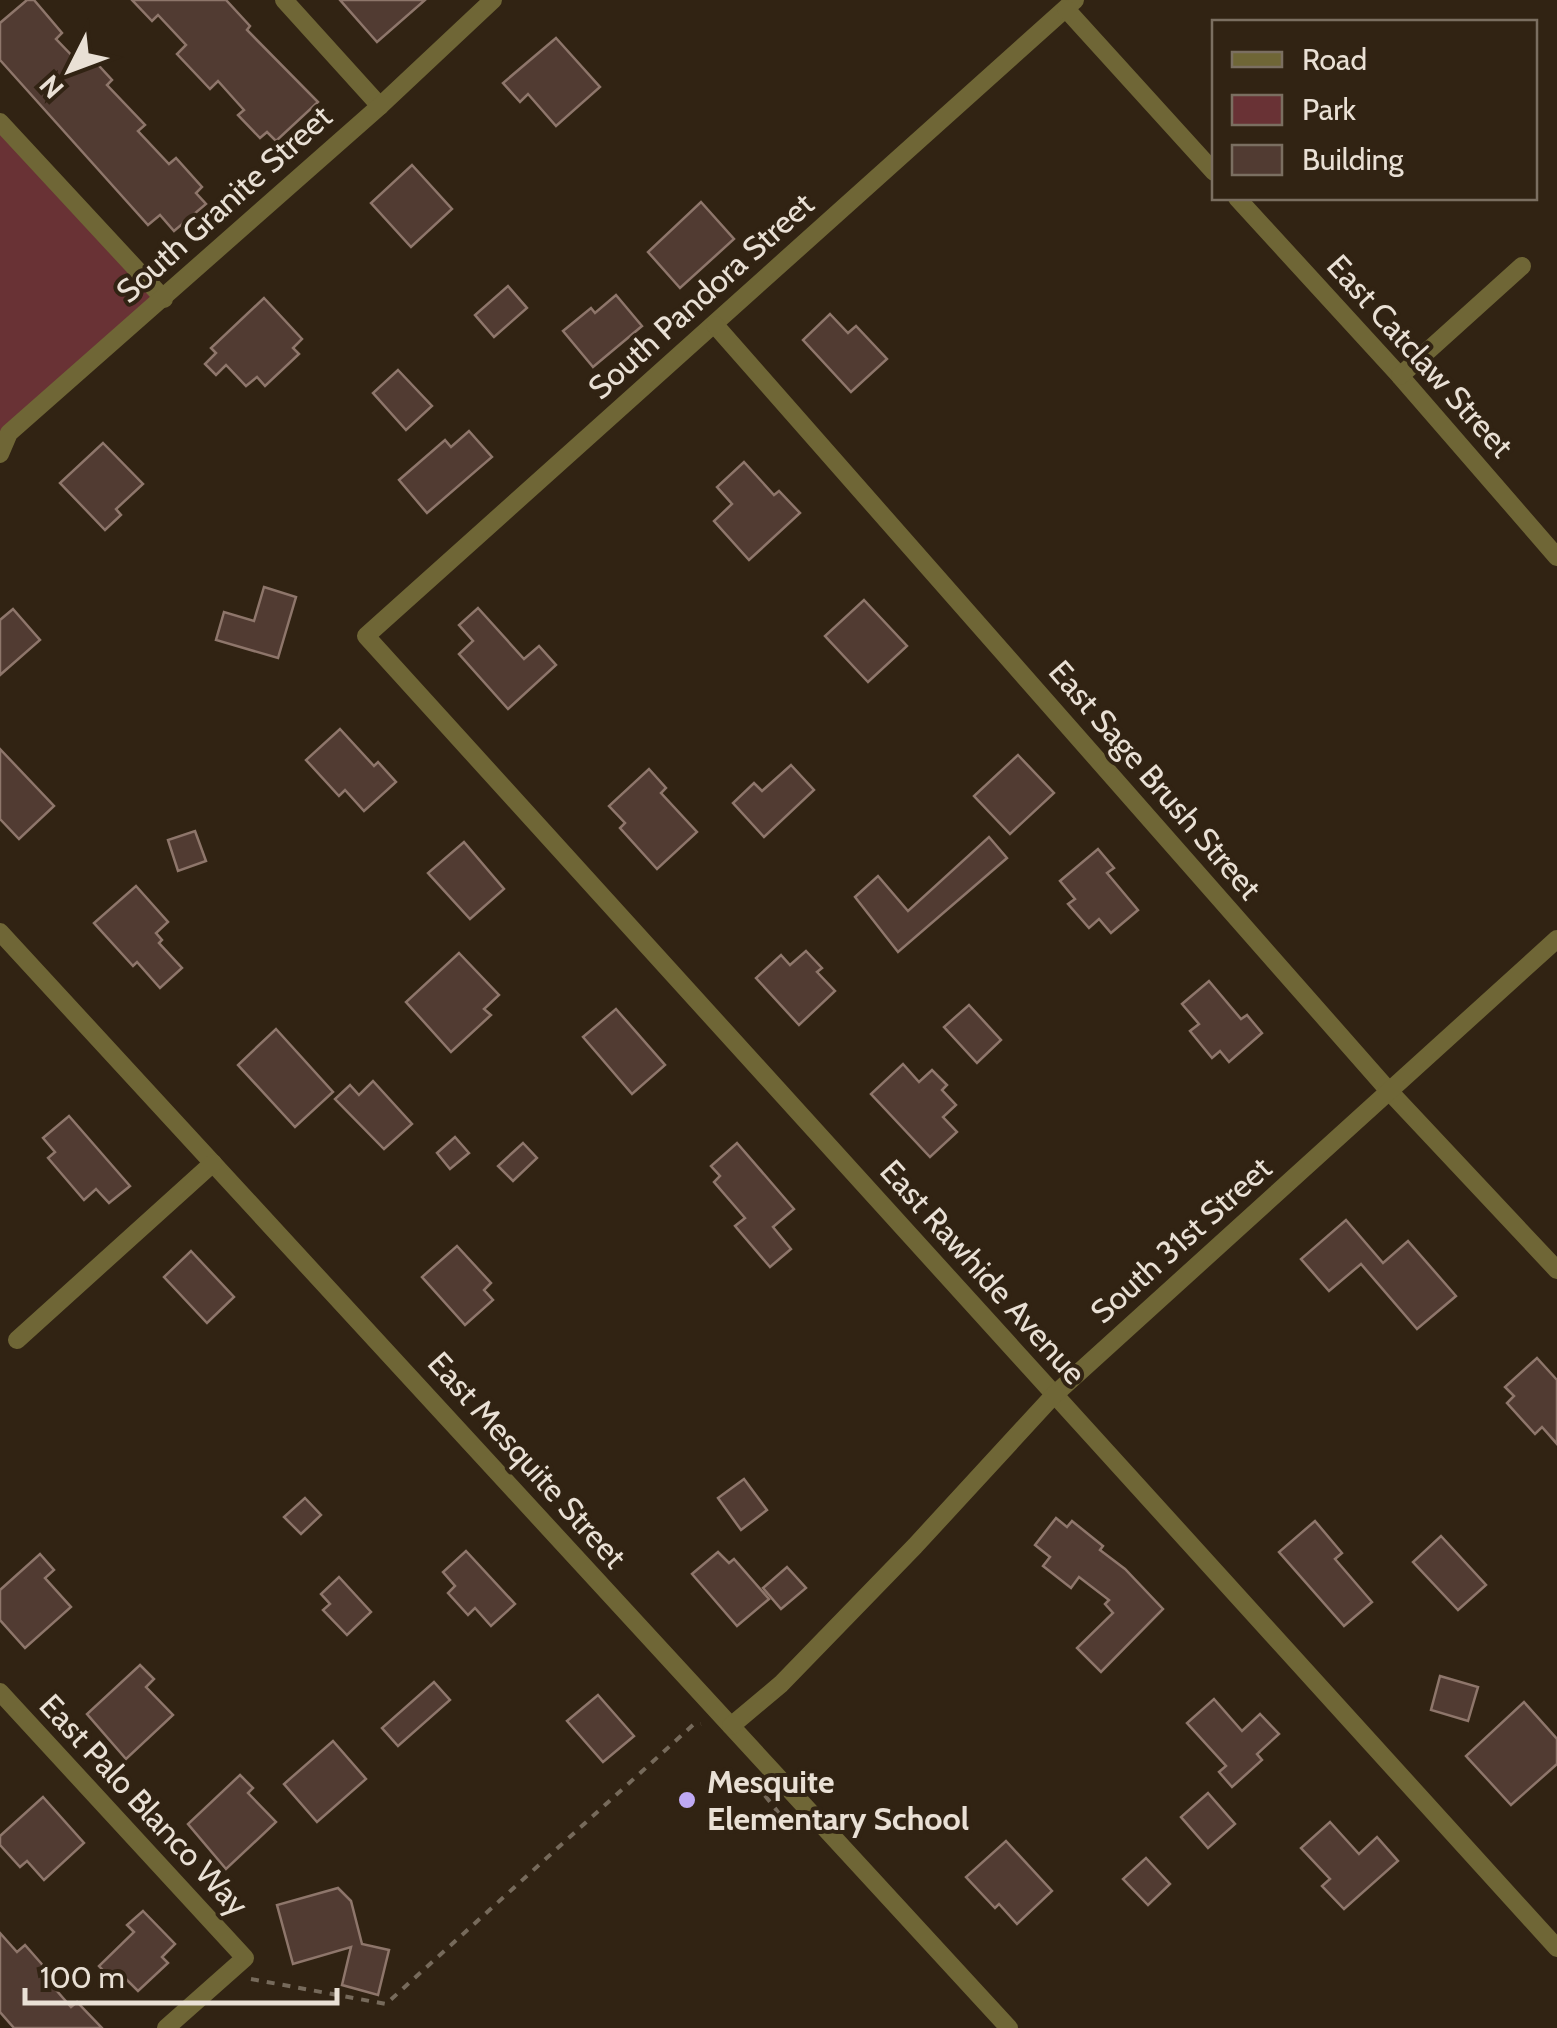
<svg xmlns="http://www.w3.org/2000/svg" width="1557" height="2028" font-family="Cabin,sans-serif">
	<rect width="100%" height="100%" fill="#312313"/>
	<polygon fill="#693235" points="0,122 164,299 0,441"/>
	<g fill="#513b32" stroke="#8e766b" stroke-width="2.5">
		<polygon points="27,0 34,0 62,33 56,39 81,65 90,56 112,80 107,85 145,125 138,131 169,164 176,158 202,187 196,193 206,204 174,231 160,215 148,225 0,60 0,23"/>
		<polygon points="132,0 226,0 250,26 247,30 318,102 276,141 267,132 260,138 238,115 244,110 218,81 210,89 177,54 186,45 158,15 152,21"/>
		<polygon points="340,0 425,0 377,42"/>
		<polygon points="556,38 600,87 556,126 528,94 520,102 503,83"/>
		<polygon points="412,165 452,209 411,247 371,203"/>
		<polygon points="701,202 734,239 680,288 648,252"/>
		<polygon points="508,286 527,308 494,337 475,315"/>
		<polygon points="616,295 642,326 593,367 563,331 591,308 595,313"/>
		<polygon points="264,298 302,339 293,348 299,354 265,386 257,377 246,386 226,365 216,375 205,364 216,353 211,348"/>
		<polygon points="830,314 848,333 856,326 887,359 851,392 803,340"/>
		<polygon points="398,370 432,406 406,430 373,393"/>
		<polygon points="469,431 492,457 427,513 399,480 445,440 451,447"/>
		<polygon points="103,443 143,484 116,509 121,515 105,530 60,483"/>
		<polygon points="744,462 774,495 779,491 800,513 749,560 714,521 732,504 717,487"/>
		<polygon points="264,587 296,597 278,658 216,640 224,612 254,621"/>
		<polygon points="864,600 907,646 868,682 825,636"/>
		<polygon points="478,608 524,659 539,646 556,665 508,709 459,654 473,641 459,625"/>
		<polygon points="13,609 40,640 0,675 0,620"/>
		<polygon points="340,729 374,766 378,762 396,782 364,811 345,790 339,796 306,760"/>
		<polygon points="0,749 54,806 19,839 0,819"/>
		<polygon points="1018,755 1054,793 1010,834 974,796"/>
		<polygon points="791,765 814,790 764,837 733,803 754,783 762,791"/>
		<polygon points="649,769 666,788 661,793 697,832 657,869 620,828 625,823 609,806"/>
		<polygon points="195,831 206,861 178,871 168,840"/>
		<polygon points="989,837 1007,858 898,952 855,897 878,876 908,911"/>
		<polygon points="464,842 504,889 470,919 428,873"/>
		<polygon points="1098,849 1114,868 1107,873 1138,910 1111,933 1099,919 1089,928 1068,904 1075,899 1060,881"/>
		<polygon points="136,886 168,922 156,933 162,940 159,943 182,968 160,988 137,962 133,966 94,923"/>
		<polygon points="806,951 822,968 817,972 835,991 799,1025 756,978 781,955 790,965"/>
		<polygon points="459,953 499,995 484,1009 491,1015 451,1052 406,1002"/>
		<polygon points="1209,981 1241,1019 1247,1015 1262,1033 1229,1062 1220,1051 1212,1058 1190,1031 1199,1024 1182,1004"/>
		<polygon points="969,1005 1001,1040 977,1063 944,1027"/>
		<polygon points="616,1009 665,1065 632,1094 583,1037"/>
		<polygon points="276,1029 333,1092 295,1127 238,1065"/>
		<polygon points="903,1064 919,1082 932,1070 947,1085 942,1090 956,1105 943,1117 957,1132 930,1157 871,1094"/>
		<polygon points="373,1081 412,1124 384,1149 335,1099 350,1085 359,1095"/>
		<polygon points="69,1116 130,1186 109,1203 96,1189 84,1200 48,1158 55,1152 43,1138"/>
		<polygon points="455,1137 469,1153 450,1169 437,1153"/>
		<polygon points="523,1143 537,1158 513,1181 498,1166"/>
		<polygon points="737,1143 794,1209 773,1227 791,1249 770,1267 735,1226 745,1218 714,1182 720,1176 711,1166"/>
		<polygon points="1346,1220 1383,1263 1408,1241 1456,1296 1417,1329 1361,1264 1329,1291 1301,1259"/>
		<polygon points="457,1246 491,1283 484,1290 493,1300 465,1325 422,1277"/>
		<polygon points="191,1251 234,1297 207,1323 164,1277"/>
		<polygon points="1537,1358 1557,1380 1557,1444 1542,1427 1535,1434 1507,1403 1514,1396 1505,1387"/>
		<polygon points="744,1479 767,1510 741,1530 718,1498"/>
		<polygon points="305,1498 321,1515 301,1534 284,1517"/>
		<polygon points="1056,1518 1067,1527 1072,1521 1103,1546 1100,1550 1125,1569 1163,1609 1101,1672 1077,1648 1113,1613 1105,1604 1109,1600 1079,1577 1071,1588 1043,1566 1050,1557 1035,1545"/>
		<polygon points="1315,1521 1342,1553 1335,1559 1372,1602 1344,1626 1279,1552"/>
		<polygon points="1441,1536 1486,1585 1458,1610 1413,1562"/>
		<polygon points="466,1551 515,1604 491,1626 475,1608 468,1615 448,1593 455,1586 443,1572"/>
		<polygon points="718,1552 729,1563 734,1559 769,1599 737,1626 692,1574"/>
		<polygon points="40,1554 54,1570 45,1578 71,1607 25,1648 0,1620 0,1590"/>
		<polygon points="787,1567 806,1588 781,1609 763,1588"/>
		<polygon points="339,1577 371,1612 347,1635 323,1610 330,1604 321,1594"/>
		<polygon points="140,1665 154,1679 146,1687 173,1715 126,1759 87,1714"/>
		<polygon points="1440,1676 1478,1687 1468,1721 1431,1710"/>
		<polygon points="434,1682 450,1700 398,1746 382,1728"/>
		<polygon points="598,1695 634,1736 603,1762 567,1721"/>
		<polygon points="1214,1699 1242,1731 1260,1714 1279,1734 1257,1754 1262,1760 1232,1787 1219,1772 1226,1766 1187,1723"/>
		<polygon points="1524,1702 1557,1739 1557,1764 1511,1805 1466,1756"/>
		<polygon points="333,1741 366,1779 317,1822 284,1784"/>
		<polygon points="240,1775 253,1788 248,1793 276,1822 226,1869 188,1824"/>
		<polygon points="1208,1793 1235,1824 1208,1848 1181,1817"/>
		<polygon points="43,1797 84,1843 44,1880 27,1861 20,1867 0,1845 0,1836"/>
		<polygon points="1330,1822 1359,1854 1377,1837 1398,1861 1344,1909 1322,1886 1330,1879 1301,1848"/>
		<polygon points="1006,1841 1052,1891 1017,1924 999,1904 995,1908 966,1877"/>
		<polygon points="1146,1858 1170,1884 1148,1905 1123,1879"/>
		<polygon points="338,1888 351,1901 362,1944 389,1950 378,1995 342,1985 351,1947 293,1964 277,1905"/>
		<polygon points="143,1911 175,1944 162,1957 168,1963 138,1991 122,1975 114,1982 99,1966 134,1932 127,1925"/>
		<polygon points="0,1933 17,1952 25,1945 47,1970 42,1974 71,2007 77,2002 102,2028 14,2028 0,2012"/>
	</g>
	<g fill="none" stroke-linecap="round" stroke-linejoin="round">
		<g stroke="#766a5b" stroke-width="4" stroke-dasharray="8 8" stroke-linecap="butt">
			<polyline points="755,1783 789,1826"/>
			<polyline points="251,1979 386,2004 693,1725 701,1724"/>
		</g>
		<g stroke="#6f6636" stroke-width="18">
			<polyline points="284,0 380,106"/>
			<polyline points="1075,0 366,636 1557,1948"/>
			<polyline points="1066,9 1214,172"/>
			<polyline points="0,122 164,299"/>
			<polyline points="1237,198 1400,376 1557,557"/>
			<polyline points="715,325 1389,1091 1557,1270"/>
			<polyline points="1400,376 1522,266"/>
			<polyline points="0,454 9,433 380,106 493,0"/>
			<polyline points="0,932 1009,2028"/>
			<polyline points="17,1340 213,1163"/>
			<polyline points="0,1692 245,1958 166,2028"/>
			<polyline points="731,1726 781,1684 915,1546 1054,1395 1557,939"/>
		</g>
	</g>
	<circle fill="#bfa9f4" stroke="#312313" stroke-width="4" cx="687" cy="1800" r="10"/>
	<g text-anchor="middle" stroke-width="8" stroke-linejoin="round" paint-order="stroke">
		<g font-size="32" fill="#e9e0d5" stroke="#312313">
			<text transform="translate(224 204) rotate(-42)" y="11">South Granite Street</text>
			<text transform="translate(701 296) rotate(-42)" y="11">South Pandora Street</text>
			<text transform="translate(1420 356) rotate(48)" y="11">East Catclaw Street</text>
			<text transform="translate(1155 780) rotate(49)" y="11">East Sage Brush Street</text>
			<text transform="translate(1181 1240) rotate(-42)" y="11">South 31st Street</text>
			<text transform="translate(983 1272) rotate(48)" y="11">East Rawhide Avenue</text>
			<text transform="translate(527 1460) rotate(48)" y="11">East Mesquite Street</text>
			<text transform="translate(144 1805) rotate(47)" y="11">East Palo Blanco Way</text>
		</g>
		<g font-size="32" font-weight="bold" fill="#e9e0d5" stroke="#312313" text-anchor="start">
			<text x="707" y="1793">Mesquite<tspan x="707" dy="37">Elementary School</tspan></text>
		</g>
	</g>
	<rect x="1212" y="20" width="325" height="180" fill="#312313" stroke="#7b6f61" stroke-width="2.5"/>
	<rect x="1232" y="52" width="50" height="15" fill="#6f6636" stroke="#7b6f61" stroke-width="2.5"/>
	<text x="1302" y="70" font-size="30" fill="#e9e0d5">Road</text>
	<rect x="1232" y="95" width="50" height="30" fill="#693235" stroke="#7b6f61" stroke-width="2.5"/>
	<text x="1302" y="120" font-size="30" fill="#e9e0d5">Park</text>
	<rect x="1232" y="145" width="50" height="30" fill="#513b32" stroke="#7b6f61" stroke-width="2.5"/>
	<text x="1302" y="170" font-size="30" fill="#e9e0d5">Building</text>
	<g transform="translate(70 70) rotate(228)" stroke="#312313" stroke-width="8" paint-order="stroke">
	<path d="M0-8L18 38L0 25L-18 38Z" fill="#e9e0d5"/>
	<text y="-15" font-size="28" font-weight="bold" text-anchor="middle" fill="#e9e0d5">N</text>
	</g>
	<path d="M25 1988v15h312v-15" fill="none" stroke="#e9e0d5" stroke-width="5"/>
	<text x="40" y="1988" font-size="30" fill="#e9e0d5" stroke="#312313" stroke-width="8" paint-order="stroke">100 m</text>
</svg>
